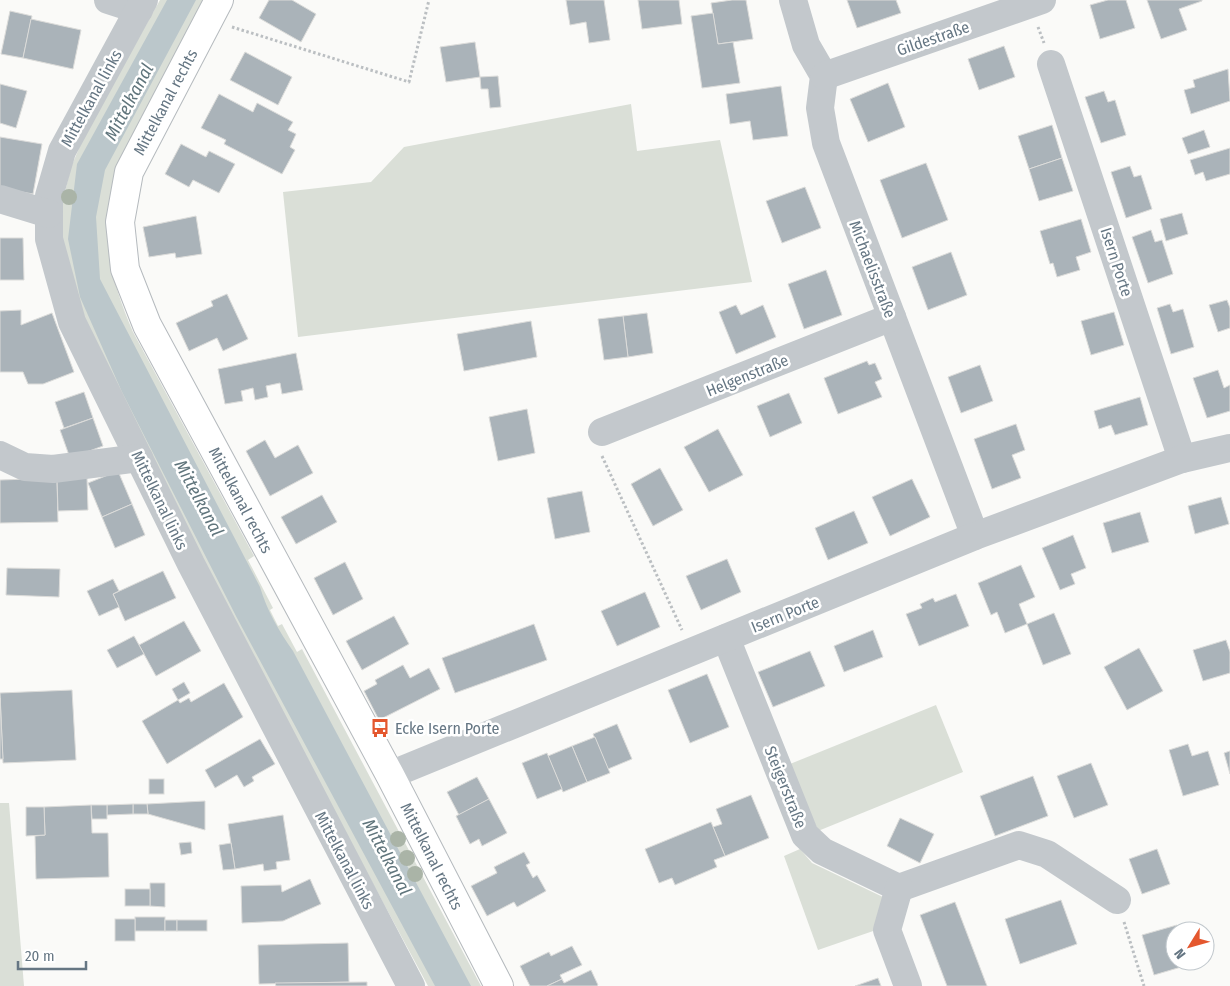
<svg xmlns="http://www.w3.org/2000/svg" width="1230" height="986" font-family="'Fira Sans Condensed',sans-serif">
	<rect width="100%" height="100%" fill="#fafaf8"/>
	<g fill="#dadfd7">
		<path d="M 160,0 L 208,0 C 188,36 169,72 150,108 C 140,127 128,146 120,166 C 96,224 109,276 133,332 L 254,556 L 248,560 L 273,608 L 270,610 L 278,626 L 282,624 L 297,652 L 302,649 L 481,986 L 428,986 L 329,802 L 198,563 L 76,302 L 62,237 L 62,204 L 71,167 L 87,130 Z"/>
		<polygon points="631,104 637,151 720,140 752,282 298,337 283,192 371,182 404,147"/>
		<polygon points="936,705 963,772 818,831 790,764"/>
		<polygon points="0,803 9,803 24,986 0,986"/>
		<polygon points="800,849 812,863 885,898 879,929 818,950 784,856"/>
	</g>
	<path fill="#bbc7cb" d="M 167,0 L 196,0 L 105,170 L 96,217 L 100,279 L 260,587 C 267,611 279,631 293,651 L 471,986 L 435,986 L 237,618 L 122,392 L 80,297 L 68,239 L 77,164 Z"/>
	<g fill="#aab3b9" stroke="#dcdcda">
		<polygon points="269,0 292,0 316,14 301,42 259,18"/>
		<polygon points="566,0 604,0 610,40 589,43 586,22 570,25"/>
		<polygon points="638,0 679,0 682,24 642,29"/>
		<polygon points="732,0 746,0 753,39 718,44 711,3"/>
		<polygon points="847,0 896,0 901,13 857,28"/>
		<polygon points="1108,0 1126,0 1135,28 1100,39 1090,5"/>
		<polygon points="1147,0 1202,0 1202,1 1179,9 1187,30 1161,39"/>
		<polygon points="10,11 32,16 23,58 1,54"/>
		<polygon points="713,13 718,44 733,42 740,83 702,88 691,16"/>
		<polygon points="31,19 81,30 73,69 23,58"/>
		<polygon points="475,42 480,77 446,82 440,47"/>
		<polygon points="1004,46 1015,77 979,90 968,59"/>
		<polygon points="245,52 292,77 278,105 230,80"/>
		<polygon points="1228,69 1230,101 1191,114 1184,90 1195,87 1193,80"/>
		<polygon points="498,76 501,107 490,108 488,89 481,89 480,77"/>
		<polygon points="888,83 905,127 868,142 850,99"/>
		<polygon points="0,84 27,91 16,128 0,123"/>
		<polygon points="781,86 788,136 753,140 750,121 730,124 726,94"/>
		<polygon points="1104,91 1108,102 1115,100 1126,135 1101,143 1085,97"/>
		<polygon points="219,94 253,112 257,103 293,122 288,130 296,134 290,147 295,150 282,174 224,144 226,140 201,128"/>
		<polygon points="1052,125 1062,158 1029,169 1018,136"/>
		<polygon points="1204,130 1210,147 1188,154 1182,138"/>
		<polygon points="0,137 42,144 33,194 0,188"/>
		<polygon points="181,144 206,157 209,151 235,164 219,193 193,180 189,187 165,174"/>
		<polygon points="1230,148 1230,174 1206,181 1203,172 1195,175 1190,160"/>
		<polygon points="1062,158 1073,191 1039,201 1029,169"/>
		<polygon points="926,163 948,220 902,238 880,180"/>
		<polygon points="1130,166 1134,177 1141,175 1152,209 1126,218 1111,172"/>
		<polygon points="805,187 821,228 782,243 766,201"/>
		<polygon points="1182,213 1188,234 1166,241 1160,219"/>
		<polygon points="196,216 202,254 176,258 175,253 149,257 143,227"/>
		<polygon points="1081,219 1091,252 1076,257 1080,270 1057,277 1053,263 1050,264 1040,231"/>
		<polygon points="1151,230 1155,242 1162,240 1173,274 1148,283 1132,237"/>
		<polygon points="0,238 23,238 24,280 0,280"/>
		<polygon points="951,252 967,295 928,310 912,267"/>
		<polygon points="826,270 842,315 804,329 788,284"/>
		<polygon points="227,294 248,339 223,351 217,338 189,351 176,323 213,306 211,301"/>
		<polygon points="1227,300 1230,308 1230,328 1218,332 1209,305"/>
		<polygon points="1170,304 1173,312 1183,309 1194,347 1171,354 1157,308"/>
		<polygon points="736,305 741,315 763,305 776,337 736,354 719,312"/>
		<polygon points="21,310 21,325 52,313 74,372 43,384 28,384 23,372 0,372 0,311"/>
		<polygon points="1114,312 1124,345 1091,355 1081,321"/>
		<polygon points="647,313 653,353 628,357 623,316"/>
		<polygon points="623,316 628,357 604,360 598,319"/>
		<polygon points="531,321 537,357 464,371 457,334"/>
		<polygon points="296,353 303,390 282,394 280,383 266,386 268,397 255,400 253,388 241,391 243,401 225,404 218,369"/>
		<polygon points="867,361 869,365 875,363 882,379 875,382 882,397 838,414 824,378"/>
		<polygon points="980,365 993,401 961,413 948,377"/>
		<polygon points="1218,370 1224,388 1230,385 1230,411 1207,418 1193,378"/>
		<polygon points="84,392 93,418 64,428 55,402"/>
		<polygon points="789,393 802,423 770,437 757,406"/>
		<polygon points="1140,397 1148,425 1115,435 1111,425 1099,429 1094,411"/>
		<polygon points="527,409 535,453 498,461 489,417"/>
		<polygon points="93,418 103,446 70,458 60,430"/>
		<polygon points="1016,424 1025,450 1012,455 1021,478 992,489 974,439"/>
		<polygon points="718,429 743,475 709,492 684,447"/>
		<polygon points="265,440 275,458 298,445 313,473 270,496 246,451"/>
		<polygon points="660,468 683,510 653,526 631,484"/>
		<polygon points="118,471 132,504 102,517 88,483"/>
		<polygon points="57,478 58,522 0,523 0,480"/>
		<polygon points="57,478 87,478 88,510 58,511"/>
		<polygon points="912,479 930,517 890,536 872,497"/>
		<polygon points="582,491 590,532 555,539 547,498"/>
		<polygon points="322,495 337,522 296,544 281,517"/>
		<polygon points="1221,497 1229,524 1195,534 1188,506"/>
		<polygon points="132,504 145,535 115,548 102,517"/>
		<polygon points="854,511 868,543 828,560 815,528"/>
		<polygon points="1140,512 1149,542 1112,553 1103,523"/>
		<polygon points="1073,535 1086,568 1071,574 1075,584 1060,590 1042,548"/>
		<polygon points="727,559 741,592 701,610 686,576"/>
		<polygon points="345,562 363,599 333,615 314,578"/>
		<polygon points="1021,565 1035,597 1019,604 1027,624 1005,633 997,612 991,615 978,583"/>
		<polygon points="7,568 60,569 59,597 6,595"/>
		<polygon points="163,571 176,598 125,621 113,594"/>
		<polygon points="113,579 119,591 113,594 119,607 99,616 87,591"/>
		<polygon points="645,592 660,627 617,646 601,611"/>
		<polygon points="956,594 969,626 919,646 906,614 922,608 920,604 933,598 935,602"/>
		<polygon points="1054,613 1071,654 1043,665 1027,624"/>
		<polygon points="394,616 409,644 362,670 346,641"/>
		<polygon points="184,621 201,651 156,676 139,645"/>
		<polygon points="534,624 547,660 455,693 442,658"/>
		<polygon points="873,630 883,657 844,672 834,646"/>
		<polygon points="134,636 144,654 117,668 107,650"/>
		<polygon points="1226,640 1230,652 1230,673 1203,681 1193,650"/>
		<polygon points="1139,648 1163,691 1127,710 1104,667"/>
		<polygon points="810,651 825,686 773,707 758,672"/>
		<polygon points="403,665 410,678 429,668 440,689 379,720 364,691 377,684 375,680"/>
		<polygon points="707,674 729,727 690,743 668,690"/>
		<polygon points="184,682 190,693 178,700 172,689"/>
		<polygon points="224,683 243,717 167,764 142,721 178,700 180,703 189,698 191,702"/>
		<polygon points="72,690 76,760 3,763 0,693"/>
		<polygon points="0,698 3,759 0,759"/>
		<polygon points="617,724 632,759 608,769 593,734"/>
		<polygon points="595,737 610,773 587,782 572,746"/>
		<polygon points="260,739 275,764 252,777 254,781 244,787 237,775 215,788 205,770"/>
		<polygon points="1188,744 1192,756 1208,751 1219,785 1183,796 1169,750"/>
		<polygon points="572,746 587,782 563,792 548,756"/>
		<polygon points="1230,751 1230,774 1224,753"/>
		<polygon points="547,753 562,789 537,799 522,763"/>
		<polygon points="1091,763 1108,805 1074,818 1057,776"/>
		<polygon points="1033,776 1048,816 995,836 980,796"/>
		<polygon points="477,777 489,799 459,815 447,792"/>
		<rect x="149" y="779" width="15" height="15"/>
		<polygon points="751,795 769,838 725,856 713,827 722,824 716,809"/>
		<polygon points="489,799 507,833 482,846 479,839 470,844 456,816"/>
		<polygon points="205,801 205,830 148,814 147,804"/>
		<polygon points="133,804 147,804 148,814 133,814"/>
		<polygon points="133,804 133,814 107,815 107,805"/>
		<polygon points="91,805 107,805 107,819 92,819"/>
		<polygon points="91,805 92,833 108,833 109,877 36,879 35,836 45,835 44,807"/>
		<polygon points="26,807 44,807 45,835 26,836"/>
		<polygon points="283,815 290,860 276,862 277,869 264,871 263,864 235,869 228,824"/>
		<polygon points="900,818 934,834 920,863 887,846"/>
		<polygon points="711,822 725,856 714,860 717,867 675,885 672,878 659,883 645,849"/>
		<polygon points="191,842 192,853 181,855 179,843"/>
		<polygon points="231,843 235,869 223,870 219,845"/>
		<polygon points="1157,849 1170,884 1142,894 1129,859"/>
		<polygon points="524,852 530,863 526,865 533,878 537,875 546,891 517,907 514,902 487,916 471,886 497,873 494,867"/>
		<polygon points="310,879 321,904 283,921 242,923 241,886 281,885 282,892"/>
		<polygon points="150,883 165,883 165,907 150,906"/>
		<rect x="125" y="889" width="25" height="17"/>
		<polygon points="1061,900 1077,944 1020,964 1005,919"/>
		<polygon points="955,902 987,986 947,986 920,915"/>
		<rect x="135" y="917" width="30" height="14"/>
		<rect x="115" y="919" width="20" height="22"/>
		<rect x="165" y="920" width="12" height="11"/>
		<rect x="177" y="920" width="30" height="11"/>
		<polygon points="1177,925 1178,931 1175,931 1175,961 1187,961 1188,965 1154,975 1142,935"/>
		<polygon points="348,943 349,982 259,984 258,945"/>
		<polygon points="572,946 582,965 560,975 562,979 547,986 530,986 520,966 549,952 551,956"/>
		<polygon points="591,970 598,985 597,986 547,986 562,979 564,983"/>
		<polygon points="878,978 881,986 855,986"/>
		<polygon points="367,982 367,986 276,986 275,983"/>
	</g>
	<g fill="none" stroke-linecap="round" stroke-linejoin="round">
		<g stroke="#b5babe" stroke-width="30">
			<polyline id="major" points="219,0 129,172 120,222 125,269 147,325 390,775 499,986"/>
		</g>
		<g stroke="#bbbfc2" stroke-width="3" stroke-dasharray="2.5 2.5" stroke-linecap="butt">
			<polyline points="232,27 409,82 429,0"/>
			<polyline points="1038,27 1044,43"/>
			<polyline points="602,456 682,630"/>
			<polyline points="1124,922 1144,986"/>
		</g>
		<g stroke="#c3c8cc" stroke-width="28">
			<polyline points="108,0 139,10"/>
			<polyline points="144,0 62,151 49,196 49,239 72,322 191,564 411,986"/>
			<polyline points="793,0 806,45 824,76 820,108 826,143 975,536"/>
			<polyline points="1051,64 1182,459"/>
			<polyline points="824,76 1042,0"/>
			<polyline points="0,199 49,214"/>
			<polyline points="602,432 892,317"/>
			<polyline points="0,455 25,467 53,469 139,458"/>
			<polyline points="726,638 805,835 822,851 899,888 1019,845 1047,854 1117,900"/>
			<polyline points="390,775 975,536 1182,459 1230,448"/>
			<polyline points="899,888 887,930 908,986"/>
		</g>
		<use href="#major" stroke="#fff" stroke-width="28"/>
	</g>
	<g fill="#aab4a7">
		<circle cx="69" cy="197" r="8"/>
		<circle cx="398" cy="839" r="8"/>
		<circle cx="407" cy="858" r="8"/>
		<circle cx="415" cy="874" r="8"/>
	</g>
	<defs>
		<g id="bus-bare" transform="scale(1.5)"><path d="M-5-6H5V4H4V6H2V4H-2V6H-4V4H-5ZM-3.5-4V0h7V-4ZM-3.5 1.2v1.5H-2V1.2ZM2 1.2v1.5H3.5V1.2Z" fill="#e4572e" stroke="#fff" stroke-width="2.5" paint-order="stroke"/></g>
	</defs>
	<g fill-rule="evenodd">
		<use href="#bus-bare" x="380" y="728"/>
	</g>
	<g text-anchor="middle" stroke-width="5" stroke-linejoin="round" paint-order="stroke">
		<g font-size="16" fill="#657683" stroke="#fff">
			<text transform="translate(933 38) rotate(-19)" y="6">Gildestraße</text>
			<text transform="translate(91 98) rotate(-61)" y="6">Mittelkanal links</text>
			<text transform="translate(165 102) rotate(-62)" y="6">Mittelkanal rechts</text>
			<text transform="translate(1117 262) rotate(72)" y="6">Isern Porte</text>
			<text transform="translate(873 269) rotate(69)" y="6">Michaelisstraße</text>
			<text transform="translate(747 375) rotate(-22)" y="6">Helgenstraße</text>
			<text transform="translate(160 500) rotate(64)" y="6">Mittelkanal links</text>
			<text transform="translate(241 500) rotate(62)" y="6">Mittelkanal rechts</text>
			<text transform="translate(785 614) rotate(-22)" y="6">Isern Porte</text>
			<text transform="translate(786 787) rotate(68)" y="6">Steigerstraße</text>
			<text transform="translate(432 856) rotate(63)" y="6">Mittelkanal rechts</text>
			<text transform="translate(345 860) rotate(62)" y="6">Mittelkanal links</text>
		</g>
		<g font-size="16" fill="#657683" stroke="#fff" text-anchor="start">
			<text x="395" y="734">Ecke Isern Porte</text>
		</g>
		<g font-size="18" font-style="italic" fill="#60757c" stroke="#fff">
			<text transform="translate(129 102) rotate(-62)" y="6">Mittelkanal</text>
			<text transform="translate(199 498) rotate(62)" y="6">Mittelkanal</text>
			<text transform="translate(387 857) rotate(62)" y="6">Mittelkanal</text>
		</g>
	</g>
	<g transform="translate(1190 946) rotate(233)"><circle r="24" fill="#ffffff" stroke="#c1c8cd"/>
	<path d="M0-4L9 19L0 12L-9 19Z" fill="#e4572e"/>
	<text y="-8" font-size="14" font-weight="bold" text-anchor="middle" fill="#657683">N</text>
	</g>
	<path d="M18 961v8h68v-8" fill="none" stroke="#657683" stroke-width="2.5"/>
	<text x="25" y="961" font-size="15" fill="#657683" stroke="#ffffff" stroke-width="4" paint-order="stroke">20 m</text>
</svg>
